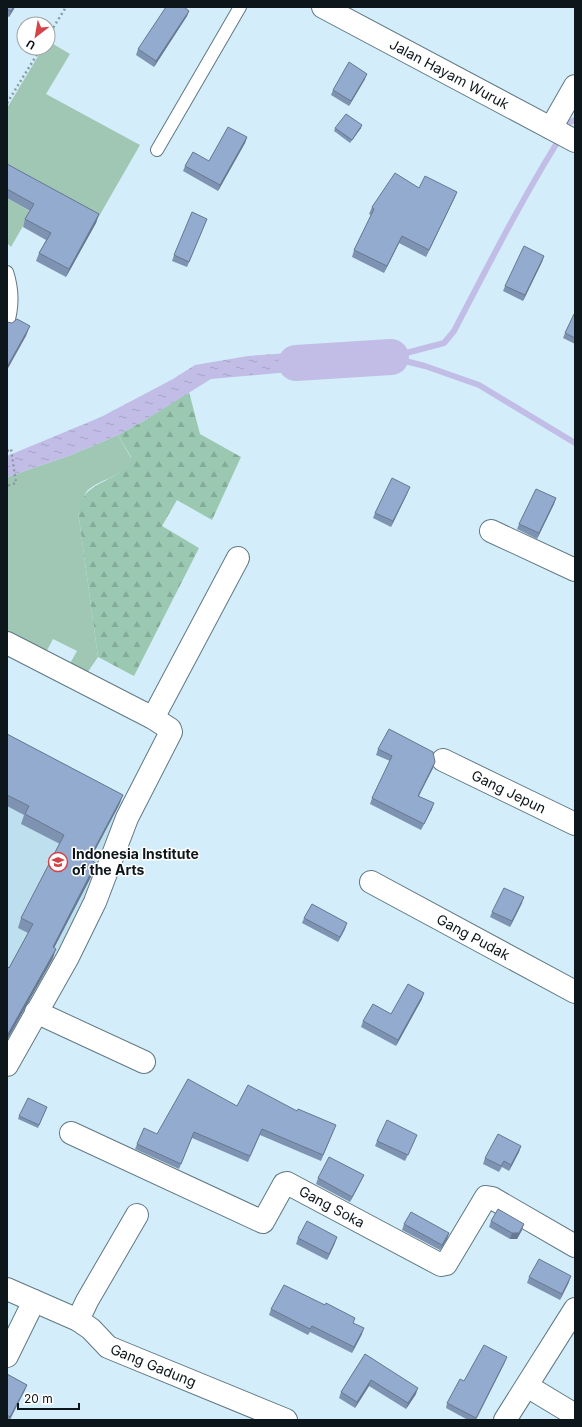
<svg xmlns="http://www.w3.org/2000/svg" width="582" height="1427" font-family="Inter,sans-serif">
	<defs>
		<pattern id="forest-firs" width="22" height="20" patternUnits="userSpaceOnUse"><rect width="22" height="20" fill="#9ac8b1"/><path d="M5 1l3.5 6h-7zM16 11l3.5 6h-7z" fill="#84ab98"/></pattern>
		<pattern id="water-ripples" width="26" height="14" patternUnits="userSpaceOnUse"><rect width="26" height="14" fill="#c1bde6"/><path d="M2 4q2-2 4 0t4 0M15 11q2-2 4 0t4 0" fill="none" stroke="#a5a2c5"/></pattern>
	</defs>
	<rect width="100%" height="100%" fill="#d3eefa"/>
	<polygon fill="#bee0ee" points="7,737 126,803 90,921 7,1070"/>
	<g fill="#a0c7b4">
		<polygon points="48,41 70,54 46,94 140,145 98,218 7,168 7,108 43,48 48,48"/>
		<polygon points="7,198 31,212 11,247 7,243"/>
		<path d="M 118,435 L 131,458 C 125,478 100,478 87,491 C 83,496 81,505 78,511 L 98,657 L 85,676 L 68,667 L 77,651 L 53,639 L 45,654 L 7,634 L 7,477 L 71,455 Z"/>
	</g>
	<path fill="url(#forest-firs)" d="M 189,392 L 200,434 L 241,457 L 212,520 L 177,500 L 162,526 L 199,548 L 134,676 L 98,657 L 78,511 C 83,478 123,484 131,457 L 118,435 L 142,422 Z"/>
	<polygon fill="url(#water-ripples)" points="344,349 346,367 211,379 142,422 118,435 71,455 7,477 7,456 101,417 173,379 195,365 248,356"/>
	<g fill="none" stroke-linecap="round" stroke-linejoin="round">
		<g stroke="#c1bde6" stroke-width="6">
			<path d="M 391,357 L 444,343 L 454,331 C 491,260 527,189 570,122 L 575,120"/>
			<polyline points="393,358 425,366 479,385 575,443"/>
		</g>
		<polyline stroke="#c1bde6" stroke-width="36" points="296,363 391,357"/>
		<g stroke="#607882" stroke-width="14">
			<g id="service">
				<polyline points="157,150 240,7"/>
				<path d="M 7,272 C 13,290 13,308 7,326"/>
			</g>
		</g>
		<g stroke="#607882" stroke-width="24">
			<g id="minor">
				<polyline points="551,128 575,86"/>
				<polyline points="491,531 575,570"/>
				<polyline points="7,643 153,718 170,729 171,732 127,818 95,902 68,957 7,1065"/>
				<polyline points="153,718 238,558"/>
				<path id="s1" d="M 443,760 L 575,824"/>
				<path id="s2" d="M 371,882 L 575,992"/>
				<polyline points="36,1012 144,1062"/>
				<path id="s3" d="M 71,1133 L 263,1222 L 284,1184 L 287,1183 L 441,1265 L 446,1264 L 486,1197 L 492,1198 L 575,1246"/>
				<path id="s4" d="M 7,1289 L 78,1320 L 91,1329 L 108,1347 L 286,1420"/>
				<polyline points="78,1320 87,1301 137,1215"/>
				<polyline points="7,1356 34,1301"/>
				<polyline points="527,1386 575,1415"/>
			</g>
		</g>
		<g stroke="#607882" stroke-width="24">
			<polyline id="tertiary" points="505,1420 575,1309"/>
		</g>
		<g stroke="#607882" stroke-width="24">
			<g id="secondary">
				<path id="s5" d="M 323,7 L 575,141"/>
			</g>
		</g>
		<g stroke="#879ba4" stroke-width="2.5" stroke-dasharray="2 3" stroke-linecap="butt">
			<polyline points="48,36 66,7"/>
			<polyline points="7,103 41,48"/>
			<polyline points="7,451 11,449 16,483 7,486"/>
		</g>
		<use href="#service" stroke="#fff" stroke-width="12"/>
		<use href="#minor" stroke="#fff" stroke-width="22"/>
		<use href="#tertiary" stroke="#fff" stroke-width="22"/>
		<use href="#secondary" stroke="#fff" stroke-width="22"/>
	</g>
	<g fill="#7e93b1">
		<polygon points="7,7 15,7 9,17 7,16"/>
		<polygon points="189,11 187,16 154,67 136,55 138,49"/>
		<polygon points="365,79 349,106 331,95 333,90"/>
		<polygon points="335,128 361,128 350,143 334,131"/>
		<polygon points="247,137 245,143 218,191 183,171 185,166 209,161"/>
		<polygon points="7,164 99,214 96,223 66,277 36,261 39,253 46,240 23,227 25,219 30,211 7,198"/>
		<polygon points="419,188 457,192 454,199 426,257 399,243 384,273 352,257 354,250 371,215 369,214 372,207"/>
		<polygon points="207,219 187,267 172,261 174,255"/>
		<polygon points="544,256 542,262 523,301 503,291 505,286"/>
		<polygon points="575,314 575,344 563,338 565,333"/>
		<polygon points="408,492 391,527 373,518 375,513"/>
		<polygon points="556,498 554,504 537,539 517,529 519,524"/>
		<polygon points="7,734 123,795 119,805 90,860 93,873 54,947 53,958 7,1040 7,966 9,968 28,933 18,928 21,918 60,844 21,824 24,815 7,806"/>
		<polygon points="378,749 435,762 433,768 419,796 432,809 421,830 370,804 372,798 390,761 376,755"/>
		<polygon points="522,903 510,927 490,917 492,912"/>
		<polygon points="304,918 345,929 338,942 302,923"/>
		<polygon points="422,999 396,1046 361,1027 363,1021 391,1014"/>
		<polygon points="237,1106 334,1130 321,1161 260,1135 248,1162 192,1138 179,1169 135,1149 137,1144 157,1134"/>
		<polygon points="47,1107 38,1128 18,1119 19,1116"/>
		<polygon points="415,1140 405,1161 375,1146 377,1141"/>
		<polygon points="521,1146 519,1152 509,1171 502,1167 499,1172 483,1164 485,1158"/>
		<polygon points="364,1175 361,1181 350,1202 316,1184 318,1178"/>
		<polygon points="491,1221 522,1230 517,1239 510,1239 489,1227"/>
		<polygon points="404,1224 449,1233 447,1239 440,1250 402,1230"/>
		<polygon points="298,1238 335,1243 327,1260 296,1244"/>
		<polygon points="529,1277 569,1282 560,1300 527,1283"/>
		<polygon points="271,1309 353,1323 362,1334 352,1353 310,1332 308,1335 269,1315"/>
		<polygon points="365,1354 416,1394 406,1409 369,1386 355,1408 339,1398 341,1392"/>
		<polygon points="505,1362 476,1420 468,1420 446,1408 447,1403 464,1381"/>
		<polygon points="7,1374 27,1385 25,1390 10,1420 7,1420"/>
	</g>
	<g fill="#677890">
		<polygon points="14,7 15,7 9,17 11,11"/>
		<polygon points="189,11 187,16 154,67 156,61"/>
		<polygon points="367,74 365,79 349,106 351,101"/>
		<polygon points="362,125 361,128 350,143"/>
		<polygon points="247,137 245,143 218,191 220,185"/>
		<polygon points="457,192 454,199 426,257 429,250"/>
		<polygon points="99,214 96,223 66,277 69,269"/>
		<polygon points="402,236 399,243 384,273 387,266"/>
		<polygon points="544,256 542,262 523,301 525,295"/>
		<polygon points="30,326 26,336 7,370 7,367"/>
		<polygon points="410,487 408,492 391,527 393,521"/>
		<polygon points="556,498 554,504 537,539 539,533"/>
		<polygon points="435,762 433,768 416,801 418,796"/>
		<polygon points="123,795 119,805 85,869 89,859"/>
		<polygon points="434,803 432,809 421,830 424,824"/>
		<polygon points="96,863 93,873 50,956 53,947"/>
		<polygon points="524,897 522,903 510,927 512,921"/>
		<polygon points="347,923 345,929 338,942 340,937"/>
		<polygon points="56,949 53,958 7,1040 8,1034"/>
		<polygon points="424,993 422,999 396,1046 398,1040"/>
		<polygon points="521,1146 519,1152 509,1171 511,1165"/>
		<polygon points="364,1175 361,1181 350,1202 352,1197"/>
		<polygon points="524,1224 522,1230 517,1239 510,1239 512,1233"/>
		<polygon points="449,1233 447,1239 440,1250 442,1245"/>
		<polygon points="337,1237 335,1243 327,1260 329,1254"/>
		<polygon points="571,1276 569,1282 560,1300 562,1294"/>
		<polygon points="364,1328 362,1334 352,1353 354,1347"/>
		<polygon points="507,1357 505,1362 476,1420"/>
		<polygon points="371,1380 369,1386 355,1408 357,1402"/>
		<polygon points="27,1385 25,1390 9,1420 10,1417"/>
		<polygon points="418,1388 416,1394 406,1409 408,1403"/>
	</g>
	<g fill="#93abce" stroke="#677890">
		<polygon points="7,7 14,7 11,11 7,9"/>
		<polygon points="166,7 184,7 189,11 156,61 138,49"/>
		<polygon points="349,62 367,74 351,101 333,90"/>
		<polygon points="346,114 362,125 352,140 335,128"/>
		<polygon points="228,127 247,137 220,185 185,166 193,152 209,161"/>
		<polygon points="7,164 99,214 69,269 39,253 51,233 25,219 34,204 7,189"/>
		<polygon points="395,173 419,188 425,176 457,192 429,250 402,236 387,266 354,250 374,209 372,207"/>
		<polygon points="192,212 207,219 189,262 174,255"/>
		<polygon points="524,246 544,256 525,295 505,286"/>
		<polygon points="574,314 575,314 575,338 565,333"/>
		<polygon points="17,319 30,326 7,367 7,322 12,323"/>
		<polygon points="392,478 410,487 393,521 375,513"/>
		<polygon points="536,489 556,498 539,533 519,524"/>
		<polygon points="389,729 433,752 435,762 418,796 434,803 424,824 372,798 392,756 378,749"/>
		<polygon points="7,734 123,795 89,859 96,863 53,947 56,949 8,1034 7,1034 7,966 9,968 33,924 21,918 64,835 25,814 29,806 7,795"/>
		<polygon points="504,888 524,897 512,921 492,912"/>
		<polygon points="312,904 347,923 340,937 304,918"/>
		<polygon points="408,984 424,993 398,1040 363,1021 373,1004 391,1014"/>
		<polygon points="188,1079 237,1106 248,1085 297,1111 298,1109 336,1125 323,1155 262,1129 250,1156 194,1132 181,1164 137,1144 144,1128 157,1134"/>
		<polygon points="28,1098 47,1107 39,1125 19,1116"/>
		<polygon points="387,1120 417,1135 408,1155 377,1141"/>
		<polygon points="498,1134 521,1146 511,1165 504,1161 501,1166 485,1158"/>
		<polygon points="329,1157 364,1175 352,1197 318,1178"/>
		<polygon points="498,1209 524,1224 519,1233 512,1233 491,1221"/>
		<polygon points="411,1212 449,1233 442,1245 404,1224"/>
		<polygon points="307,1221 337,1237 329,1254 298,1238"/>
		<polygon points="539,1259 571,1276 562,1294 529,1277"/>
		<polygon points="284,1285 325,1305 326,1303 355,1318 353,1323 364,1328 354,1347 312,1326 310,1329 271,1309"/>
		<polygon points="484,1345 507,1357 476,1418 447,1403 460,1379 464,1381"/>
		<polygon points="365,1354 418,1388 408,1403 371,1380 357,1402 341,1392"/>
		<polygon points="7,1374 27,1385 10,1417 7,1415"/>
	</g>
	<defs>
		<g id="university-ring" transform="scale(1)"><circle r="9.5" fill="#fff" stroke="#d34448" stroke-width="1.5"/><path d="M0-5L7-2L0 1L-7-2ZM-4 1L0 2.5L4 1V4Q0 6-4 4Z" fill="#d34448"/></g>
	</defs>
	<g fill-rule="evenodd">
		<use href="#university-ring" x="58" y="862"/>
	</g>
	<g text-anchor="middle" stroke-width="3" stroke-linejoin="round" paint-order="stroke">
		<g font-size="14" fill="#0d161a" stroke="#fff">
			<text dy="5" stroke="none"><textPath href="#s5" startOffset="143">Jalan Hayam Wuruk</textPath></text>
			<text dy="5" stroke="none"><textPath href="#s1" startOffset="73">Gang Jepun</textPath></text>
			<text dy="5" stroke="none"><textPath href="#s2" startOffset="116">Gang Pudak</textPath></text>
			<text dy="5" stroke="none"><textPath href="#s3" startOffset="309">Gang Soka</textPath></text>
			<text dy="5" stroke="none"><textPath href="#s4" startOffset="167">Gang Gadung</textPath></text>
		</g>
		<g font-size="14" font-weight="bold" fill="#0d161a" stroke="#fff" text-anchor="start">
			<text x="72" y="859">Indonesia Institute<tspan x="72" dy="16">of the Arts</tspan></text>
		</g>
	</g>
	<rect width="582" height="1427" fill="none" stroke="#0d161a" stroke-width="16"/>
	<g transform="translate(36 36) rotate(211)"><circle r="19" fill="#ffffff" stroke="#9ea2a3"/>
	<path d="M0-3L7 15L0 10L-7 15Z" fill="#d34448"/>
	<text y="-6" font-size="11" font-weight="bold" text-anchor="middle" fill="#0d161a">U</text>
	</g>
	<path d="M18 1403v6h61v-6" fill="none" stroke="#0d161a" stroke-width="2"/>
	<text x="24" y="1403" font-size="12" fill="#0d161a" stroke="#ffffff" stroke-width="3" paint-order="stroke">20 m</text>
</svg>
